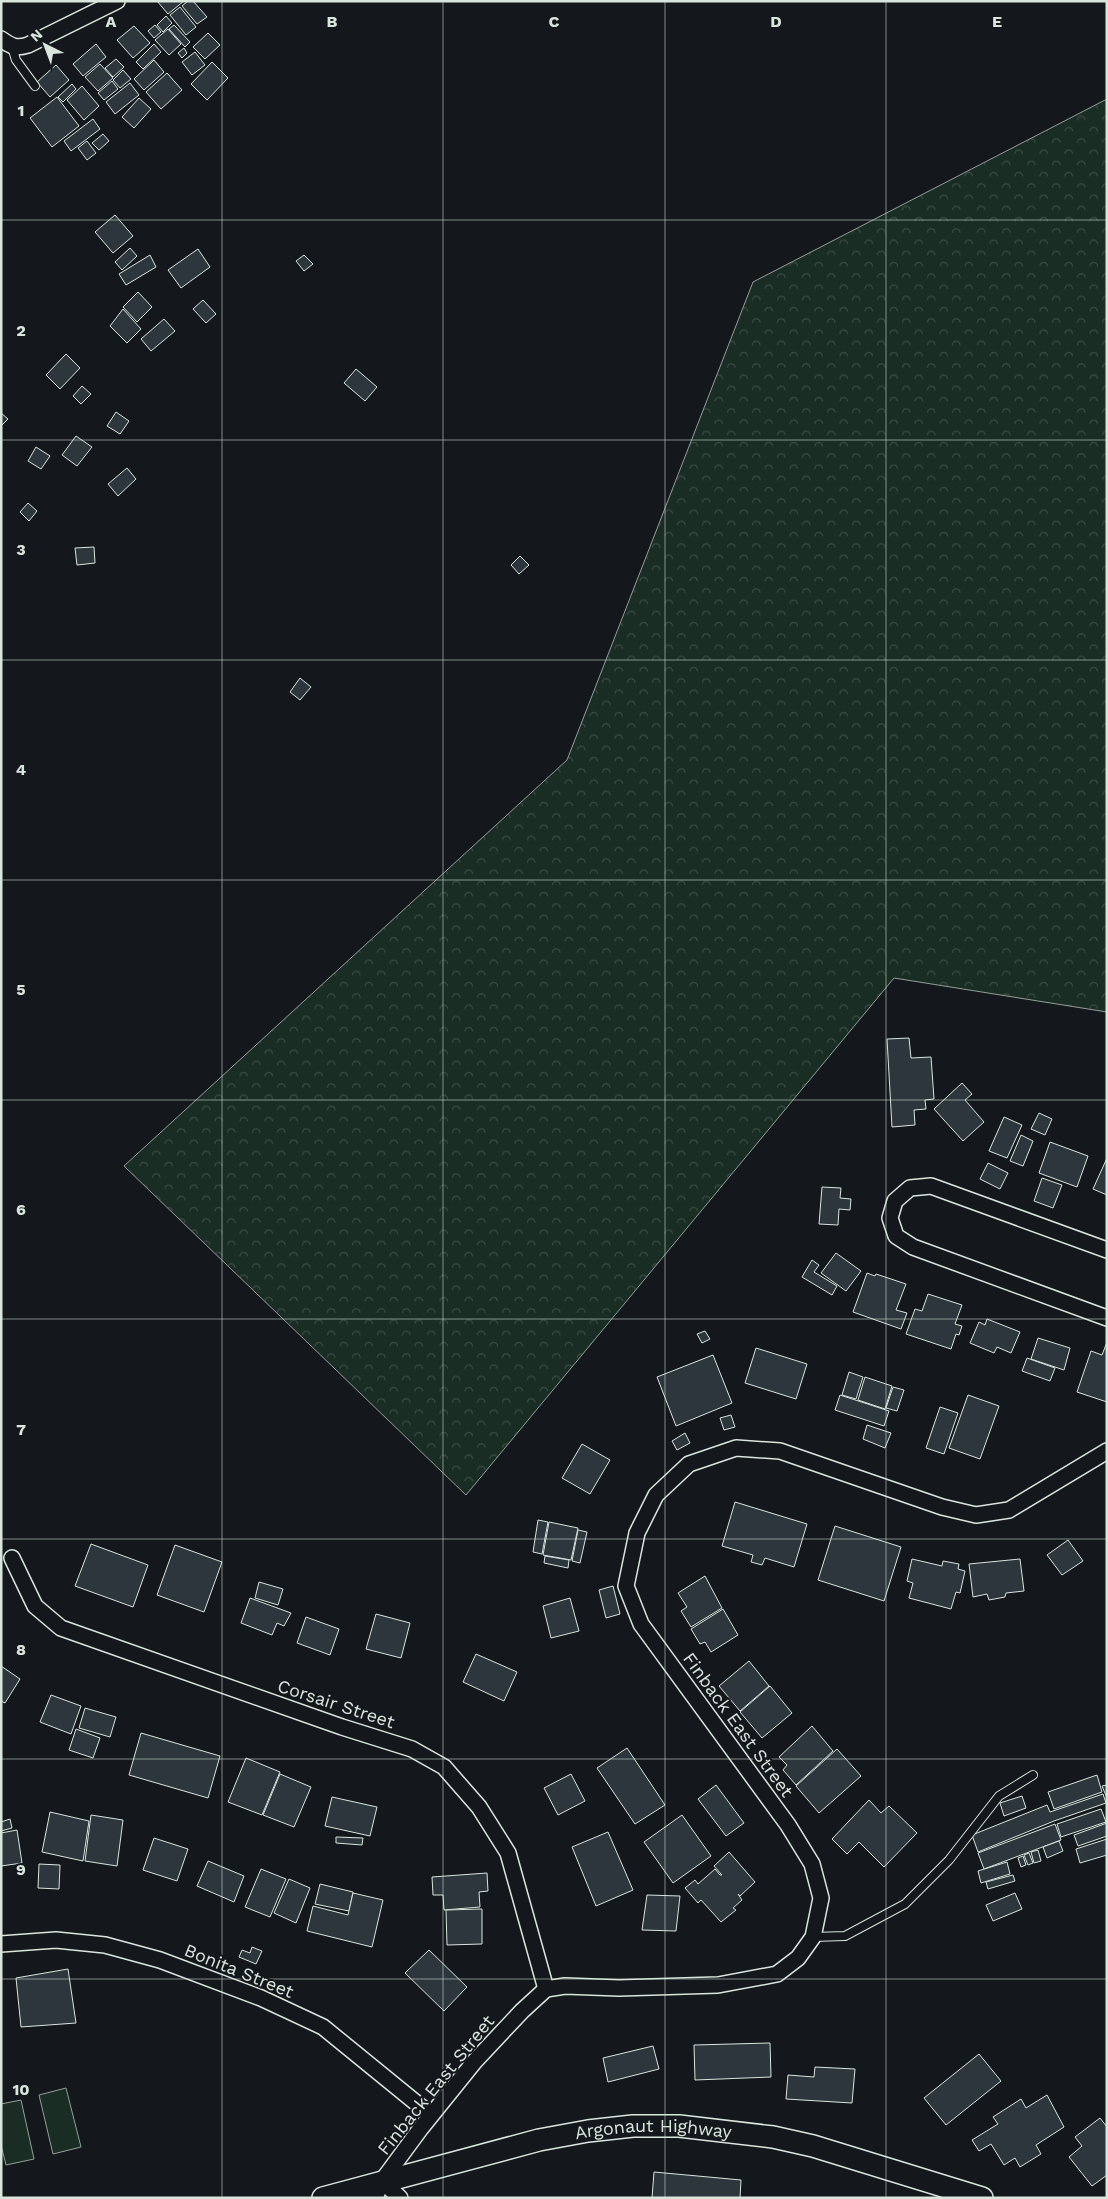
<svg xmlns="http://www.w3.org/2000/svg" width="1108" height="2199" font-family="'Work Sans',sans-serif">
	<defs>
		<pattern id="forest-crowns" width="20" height="18" patternUnits="userSpaceOnUse" patternTransform="scale(1.25)"><rect width="20" height="18" fill="#1a2d24"/><path d="M2 6a3 3 0 1 1 6 0M12 15a3 3 0 1 1 6 0" fill="none" stroke="#3b4b43"/></pattern>
	</defs>
	<rect width="100%" height="100%" fill="#14181c"/>
	<polygon fill="url(#forest-crowns)" stroke="#939e99" points="1107,99 1107,1012 894,978 466,1495 124,1166 567,760 753,282"/>
	<g fill="#1a2d24" stroke="#939e99">
		<polygon points="66,2088 81,2147 53,2154 39,2095"/>
		<polygon points="21,2100 34,2159 6,2165 1,2145 1,2104"/>
	</g>
	<g fill="#2c363c" stroke="#d8e6dc">
		<polygon points="157,1 184,1 168,14"/>
		<polygon points="188,1 193,1 207,17 197,24 182,6"/>
		<polygon points="180,7 196,27 186,35 170,15"/>
		<polygon points="166,16 172,23 163,32 157,25"/>
		<polygon points="155,25 161,32 154,38 148,31"/>
		<polygon points="174,25 190,42 185,47 169,29"/>
		<polygon points="134,26 150,43 133,58 117,40"/>
		<polygon points="168,29 181,44 169,55 155,40"/>
		<polygon points="208,33 220,45 205,59 193,47"/>
		<polygon points="96,44 106,57 83,76 73,64"/>
		<polygon points="154,44 161,52 143,69 136,62"/>
		<polygon points="184,48 187,53 182,58 178,53"/>
		<polygon points="195,52 205,65 192,75 182,62"/>
		<polygon points="116,59 124,67 113,77 105,68"/>
		<polygon points="154,60 164,72 144,90 134,79"/>
		<polygon points="212,62 228,78 207,100 191,84"/>
		<polygon points="100,64 113,78 98,91 85,77"/>
		<polygon points="56,65 69,80 50,97 37,82"/>
		<polygon points="123,70 131,79 120,88 113,80"/>
		<polygon points="167,73 182,90 161,109 146,92"/>
		<polygon points="112,81 118,89 104,100 98,93"/>
		<polygon points="130,83 139,95 115,114 106,102"/>
		<polygon points="72,84 76,89 63,102 58,97"/>
		<polygon points="82,86 99,106 84,120 67,100"/>
		<polygon points="57,97 79,126 52,147 30,118"/>
		<polygon points="139,98 151,109 134,128 122,117"/>
		<polygon points="93,119 100,129 71,151 64,141"/>
		<polygon points="103,134 109,141 99,150 92,143"/>
		<polygon points="87,141 96,153 87,160 78,148"/>
		<polygon points="115,215 133,236 113,253 95,232"/>
		<polygon points="130,248 137,256 122,270 115,262"/>
		<polygon points="198,249 210,267 181,288 168,270"/>
		<polygon points="150,255 156,267 126,285 119,274"/>
		<polygon points="304,255 313,264 304,271 296,261"/>
		<polygon points="138,292 152,307 137,322 123,307"/>
		<polygon points="203,300 216,314 206,323 193,309"/>
		<polygon points="123,309 141,329 127,343 110,326"/>
		<polygon points="164,319 175,331 151,351 141,339"/>
		<polygon points="66,354 80,368 60,389 46,375"/>
		<polygon points="356,369 377,387 365,401 344,383"/>
		<polygon points="82,386 91,394 81,404 73,396"/>
		<polygon points="116,412 129,421 120,434 107,426"/>
		<polygon points="1,413 8,419 1,426"/>
		<polygon points="76,436 92,447 77,466 62,455"/>
		<polygon points="36,447 50,456 41,469 28,461"/>
		<polygon points="127,468 136,479 118,496 108,484"/>
		<polygon points="28,503 37,511 29,521 20,512"/>
		<polygon points="94,547 95,563 77,565 75,548"/>
		<polygon points="520,556 529,565 519,574 511,565"/>
		<polygon points="300,678 311,687 300,700 290,692"/>
		<polygon points="909,1038 911,1058 931,1057 934,1099 925,1100 926,1109 914,1110 915,1125 892,1127 887,1039"/>
		<polygon points="962,1083 972,1094 965,1100 984,1122 963,1141 934,1109"/>
		<polygon points="1039,1113 1052,1119 1045,1135 1031,1129"/>
		<polygon points="1004,1117 1022,1125 1007,1158 989,1151"/>
		<polygon points="1021,1135 1033,1141 1023,1166 1010,1161"/>
		<polygon points="1050,1142 1088,1156 1077,1187 1039,1173"/>
		<polygon points="1107,1158 1107,1195 1093,1189"/>
		<polygon points="988,1163 1008,1173 1000,1189 980,1179"/>
		<polygon points="1042,1178 1062,1185 1053,1208 1034,1201"/>
		<polygon points="822,1187 841,1188 840,1198 851,1199 850,1210 839,1209 838,1225 819,1224"/>
		<polygon points="836,1253 861,1271 846,1291 821,1273"/>
		<polygon points="812,1260 819,1265 814,1272 837,1286 832,1295 802,1277"/>
		<polygon points="867,1273 875,1276 876,1274 906,1284 896,1310 907,1313 901,1329 853,1312"/>
		<polygon points="928,1294 962,1305 955,1324 962,1326 959,1335 956,1334 951,1349 906,1334 915,1309 922,1311"/>
		<polygon points="987,1319 1020,1332 1011,1353 997,1347 994,1353 970,1343 979,1322 985,1325"/>
		<polygon points="705,1331 710,1339 702,1343 697,1334"/>
		<polygon points="1038,1338 1070,1348 1064,1370 1031,1359"/>
		<polygon points="1107,1342 1107,1402 1077,1392 1091,1351 1102,1355"/>
		<polygon points="756,1348 807,1364 796,1399 745,1383"/>
		<polygon points="713,1355 732,1403 676,1426 657,1377"/>
		<polygon points="1027,1358 1055,1368 1050,1381 1022,1371"/>
		<polygon points="849,1372 863,1377 856,1399 842,1395"/>
		<polygon points="865,1377 892,1386 885,1409 858,1400"/>
		<polygon points="893,1387 904,1390 897,1411 886,1408"/>
		<polygon points="840,1395 889,1411 884,1426 835,1410"/>
		<polygon points="968,1395 999,1406 980,1459 949,1448"/>
		<polygon points="940,1407 958,1413 944,1454 926,1448"/>
		<polygon points="731,1415 735,1427 724,1430 720,1418"/>
		<polygon points="867,1425 891,1433 885,1448 863,1439"/>
		<polygon points="685,1433 690,1443 677,1450 672,1441"/>
		<polygon points="582,1444 610,1460 590,1494 562,1478"/>
		<polygon points="735,1502 807,1524 794,1567 765,1558 762,1565 751,1562 753,1555 722,1546"/>
		<polygon points="538,1520 548,1522 542,1554 533,1552"/>
		<polygon points="549,1522 578,1528 571,1560 543,1555"/>
		<polygon points="835,1526 901,1547 884,1601 818,1580"/>
		<polygon points="578,1530 587,1532 580,1563 572,1561"/>
		<polygon points="1068,1540 1083,1561 1062,1575 1047,1555"/>
		<polygon points="91,1544 148,1565 133,1607 75,1586"/>
		<polygon points="175,1545 222,1562 204,1612 157,1595"/>
		<polygon points="545,1556 569,1560 568,1568 544,1563"/>
		<polygon points="912,1559 942,1566 943,1561 959,1564 958,1569 965,1571 960,1593 956,1592 951,1609 909,1598 913,1583 907,1581"/>
		<polygon points="1020,1559 1024,1591 1006,1593 1005,1597 989,1600 987,1594 973,1597 969,1564"/>
		<polygon points="705,1576 722,1608 691,1627 681,1611 687,1607 678,1593"/>
		<polygon points="259,1582 283,1589 278,1605 255,1598"/>
		<polygon points="613,1586 620,1614 606,1618 599,1590"/>
		<polygon points="250,1598 291,1613 284,1626 277,1623 272,1635 241,1623"/>
		<polygon points="570,1598 579,1631 551,1638 543,1606"/>
		<polygon points="723,1609 738,1635 711,1652 705,1642 700,1644 691,1629"/>
		<polygon points="376,1614 410,1623 401,1658 366,1649"/>
		<polygon points="306,1617 339,1629 330,1655 297,1643"/>
		<polygon points="476,1654 517,1672 504,1701 463,1682"/>
		<polygon points="749,1661 769,1686 740,1711 719,1686"/>
		<polygon points="1,1666 20,1679 5,1703 1,1701"/>
		<polygon points="770,1686 792,1713 762,1738 740,1712"/>
		<polygon points="51,1695 81,1706 71,1734 40,1722"/>
		<polygon points="85,1708 116,1717 110,1737 79,1728"/>
		<polygon points="812,1726 833,1751 796,1785 783,1770 787,1765 779,1757"/>
		<polygon points="76,1729 100,1738 93,1758 69,1750"/>
		<polygon points="141,1733 220,1756 208,1798 129,1775"/>
		<polygon points="627,1748 665,1805 635,1824 597,1768"/>
		<polygon points="837,1749 861,1776 819,1813 796,1786"/>
		<polygon points="246,1758 280,1772 262,1815 228,1802"/>
		<polygon points="280,1774 311,1787 294,1827 263,1815"/>
		<polygon points="571,1774 585,1801 558,1815 544,1788"/>
		<polygon points="1097,1775 1102,1792 1054,1809 1048,1792"/>
		<polygon points="716,1785 744,1823 726,1836 698,1799"/>
		<polygon points="1107,1785 1107,1798 1102,1786"/>
		<polygon points="1103,1794 1106,1803 1054,1821 978,1852 972,1835 1047,1805 1050,1812"/>
		<polygon points="1022,1796 1026,1808 1004,1816 1000,1803"/>
		<polygon points="332,1797 377,1807 370,1836 325,1826"/>
		<polygon points="869,1800 881,1813 889,1806 917,1833 884,1867 859,1842 847,1854 832,1839"/>
		<polygon points="1101,1809 1106,1822 1061,1837 1057,1824"/>
		<polygon points="50,1812 89,1821 83,1861 42,1852"/>
		<polygon points="91,1815 123,1820 117,1866 85,1861"/>
		<polygon points="682,1815 711,1856 673,1883 644,1842"/>
		<polygon points="10,1819 12,1828 1,1831 1,1822"/>
		<polygon points="1107,1823 1107,1836 1078,1846 1074,1835"/>
		<polygon points="1055,1824 1061,1840 984,1869 978,1853"/>
		<polygon points="17,1830 22,1863 1,1866 1,1833"/>
		<polygon points="608,1832 633,1890 596,1906 572,1847"/>
		<polygon points="336,1837 363,1838 362,1845 336,1843"/>
		<polygon points="154,1838 188,1849 177,1881 143,1870"/>
		<polygon points="1107,1839 1107,1855 1080,1863 1076,1849"/>
		<polygon points="1059,1841 1063,1851 1047,1858 1043,1847"/>
		<polygon points="1038,1850 1041,1861 1034,1863 1031,1852"/>
		<polygon points="729,1852 755,1882 740,1896 738,1894 742,1900 733,1908 736,1910 721,1922 701,1900 698,1903 685,1888 695,1880 698,1884 715,1869 720,1875 722,1875 714,1866"/>
		<polygon points="1029,1853 1033,1863 1028,1865 1024,1855"/>
		<polygon points="1023,1856 1026,1865 1021,1867 1018,1858"/>
		<polygon points="208,1861 244,1876 234,1902 197,1886"/>
		<polygon points="1007,1862 1010,1874 981,1883 978,1871"/>
		<polygon points="39,1864 60,1865 59,1889 38,1888"/>
		<polygon points="261,1869 286,1879 270,1917 245,1907"/>
		<polygon points="487,1873 488,1891 479,1892 480,1907 444,1910 443,1895 433,1895 432,1877"/>
		<polygon points="1013,1875 1015,1881 988,1889 986,1882"/>
		<polygon points="289,1879 310,1888 296,1923 274,1913"/>
		<polygon points="320,1884 353,1892 349,1911 315,1904"/>
		<polygon points="353,1893 383,1900 372,1947 307,1931 313,1906 348,1915"/>
		<polygon points="1015,1893 1022,1909 993,1921 986,1905"/>
		<polygon points="647,1895 680,1896 676,1931 642,1930"/>
		<polygon points="482,1909 482,1944 447,1945 446,1910"/>
		<polygon points="252,1947 262,1951 256,1964 239,1957 242,1950 250,1953"/>
		<polygon points="429,1950 467,1987 444,2011 405,1973"/>
		<polygon points="68,1969 76,2023 21,2027 16,1978"/>
		<polygon points="770,2043 771,2077 695,2080 694,2045"/>
		<polygon points="653,2046 659,2069 608,2082 603,2058"/>
		<polygon points="979,2054 1001,2081 946,2125 924,2098"/>
		<polygon points="815,2067 855,2069 852,2103 786,2099 788,2075 814,2077"/>
		<polygon points="1047,2095 1064,2127 1036,2145 1041,2154 1020,2167 1015,2158 1004,2165 991,2144 979,2151 972,2140 998,2124 993,2117 1021,2099 1026,2108"/>
		<polygon points="1100,2118 1107,2127 1107,2175 1092,2186 1069,2157 1082,2146 1075,2137"/>
		<polygon points="654,2172 741,2180 740,2198 652,2198"/>
	</g>
	<g fill="none" stroke-linecap="round" stroke-linejoin="round">
		<g stroke="#d8e6dc" stroke-width="10">
			<g id="lane">
				<polyline points="12,47 16,60 35,86"/>
				<polyline points="813,1937 845,1936 905,1904 949,1860 999,1796 1033,1775"/>
			</g>
		</g>
		<g stroke="#d8e6dc" stroke-width="18">
			<g id="street">
				<path d="M 1,39 C 11,46 16,49 28,45 L 117,1"/>
				<polyline points="1107,1250 931,1186 910,1188 895,1201 890,1218 896,1236 913,1247 1107,1318"/>
				<polyline points="12,1558 35,1606 61,1628 342,1727 412,1749 444,1767 479,1807 508,1853 546,1989"/>
				<polyline points="1,1944 56,1940 105,1945 160,1960 261,1998 323,2027 431,2115"/>
				<polyline points="382,2181 400,2198"/>
				<polyline points="375,2198 382,2181 421,2128 475,2061 522,2011 546,1989 565,1986 619,1988 718,1985 777,1974 798,1958 813,1937 821,1898 812,1864 788,1825 641,1624 626,1586 637,1533 656,1495 689,1464 736,1448 780,1451 942,1507 976,1515 1009,1510 1107,1451"/>
			</g>
		</g>
		<g stroke="#d8e6dc" stroke-width="24">
			<g id="secondary">
				<path id="s1" d="M 323,2198 L 539,2140 L 588,2131 L 633,2126 L 679,2126 L 773,2137 L 813,2146 L 982,2198"/>
			</g>
		</g>
		<use href="#lane" stroke="#14181c" stroke-width="8"/>
		<use href="#street" stroke="#14181c" stroke-width="15"/>
		<use href="#secondary" stroke="#14181c" stroke-width="21"/>
	</g>
	<path fill="none" stroke="#d8e6dc" stroke-width="1" stroke-opacity="0.55" d="M 222,1 L 222,2198M 443,1 L 443,2198M 665,1 L 665,2198M 886,1 L 886,2198M 1,220 L 1107,220M 1,440 L 1107,440M 1,660 L 1107,660M 1,880 L 1107,880M 1,1100 L 1107,1100M 1,1319 L 1107,1319M 1,1539 L 1107,1539M 1,1759 L 1107,1759M 1,1979 L 1107,1979"/>
	<g text-anchor="middle" stroke-width="4" stroke-linejoin="round" paint-order="stroke">
		<g font-size="18" fill="#d8e6dc" stroke="#14181c">
			<text transform="translate(336 1704) rotate(18)" y="6">Corsair Street</text>
			<text transform="translate(738 1725) rotate(54)" y="6">Finback East Street</text>
			<text transform="translate(239 1971) rotate(22)" y="6">Bonita Street</text>
			<text transform="translate(436 2085) rotate(-51)" y="6">Finback East Street</text>
			<text dy="6" stroke="none"><textPath href="#s1" startOffset="339">Argonaut Highway</textPath></text>
		</g>
	</g>
	<g font-size="16" text-anchor="middle" font-weight="bold" fill="#d8e6dc" stroke="#14181c" stroke-width="4" stroke-linejoin="round" paint-order="stroke">
		<text x="111" y="27">A</text>
		<text x="332" y="27">B</text>
		<text x="554" y="27">C</text>
		<text x="776" y="27">D</text>
		<text x="997" y="27">E</text>
		<text x="21" y="116">1</text>
		<text x="21" y="336">2</text>
		<text x="21" y="555">3</text>
		<text x="21" y="775">4</text>
		<text x="21" y="995">5</text>
		<text x="21" y="1215">6</text>
		<text x="21" y="1435">7</text>
		<text x="21" y="1655">8</text>
		<text x="21" y="1875">9</text>
		<text x="21" y="2095">10</text>
	</g>
	<rect width="1108" height="2199" fill="none" stroke="#d8e6dc" stroke-width="5"/>
	<g transform="translate(45 45) rotate(318)" stroke="#14181c" stroke-width="4" paint-order="stroke">
	<path d="M0-4L9 19L0 12L-9 19Z" fill="#d8e6dc"/>
	<text y="-8" font-size="14" font-weight="bold" text-anchor="middle" fill="#d8e6dc">N</text>
	</g>
</svg>
